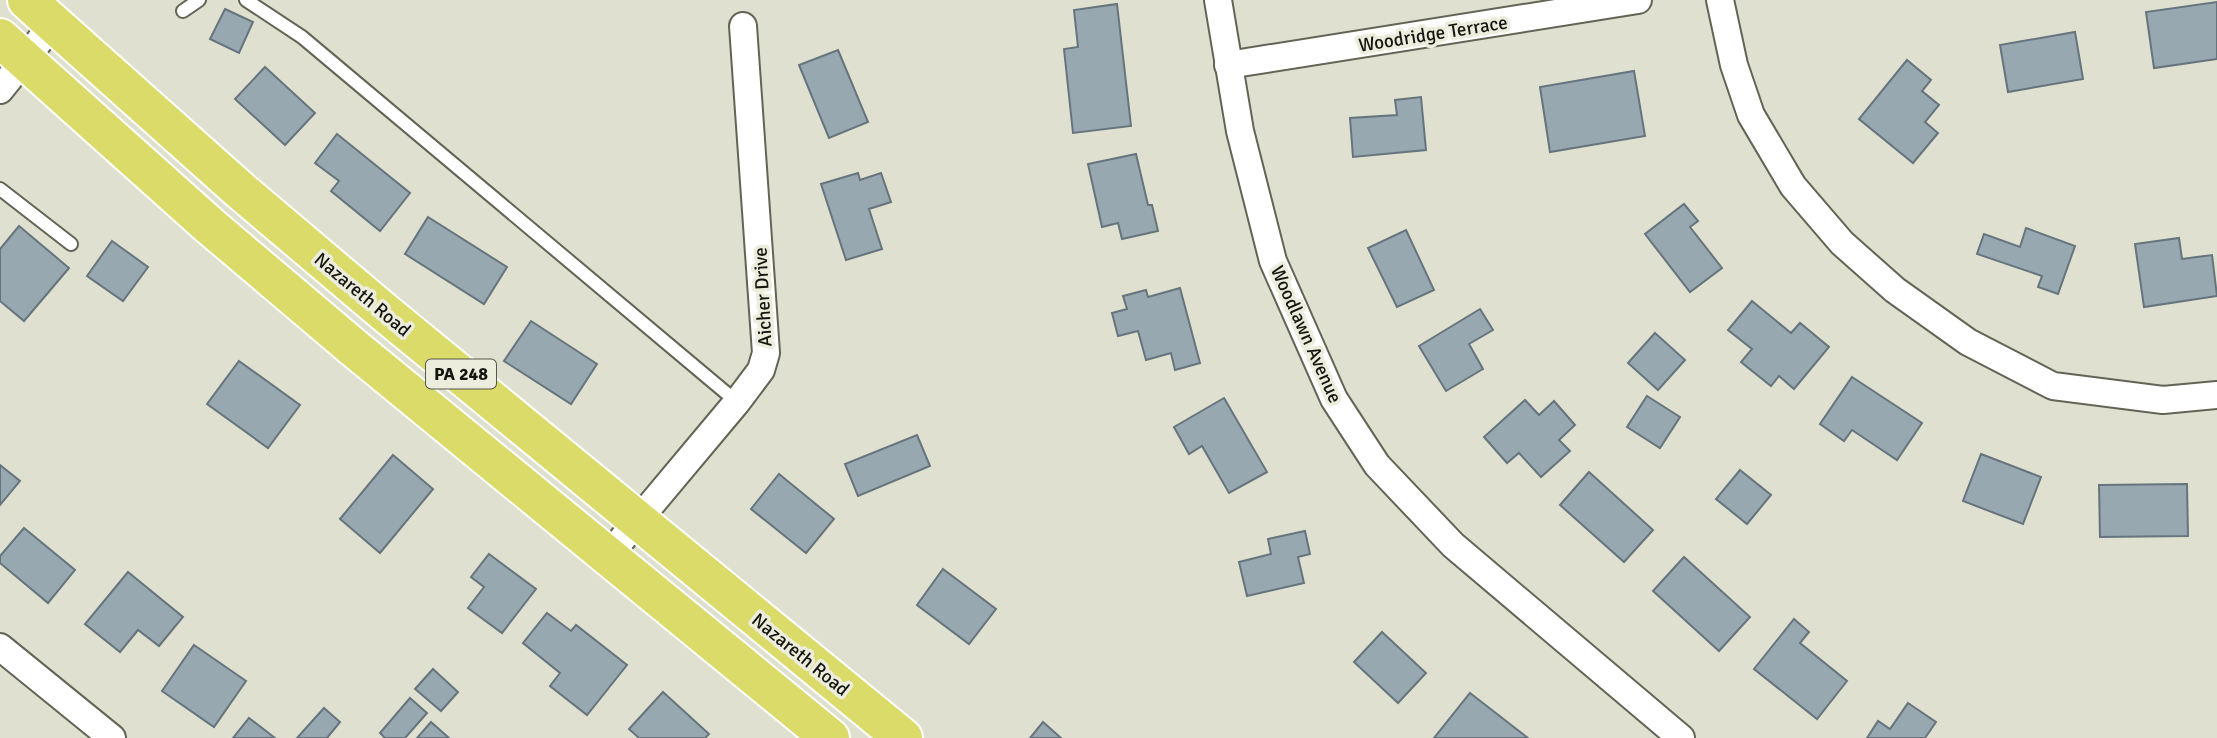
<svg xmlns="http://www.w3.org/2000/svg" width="2217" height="738" font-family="Signika,sans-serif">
	<rect width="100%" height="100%" fill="#dfe0cf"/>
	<g fill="#98a8b1" stroke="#65747d" stroke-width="2">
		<polygon points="2217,2 2217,59 2154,68 2146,12"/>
		<polygon points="1117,4 1131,126 1073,133 1064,49 1078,47 1074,10"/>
		<polygon points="225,9 253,22 239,53 210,39"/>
		<polygon points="2075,32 2083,79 2008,92 2000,45"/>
		<polygon points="838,50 868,122 829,138 799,65"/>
		<polygon points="1907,60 1931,80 1922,91 1939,105 1925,122 1938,133 1913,163 1859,119"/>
		<polygon points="265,67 315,113 285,145 235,99"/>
		<polygon points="1634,71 1645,136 1550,152 1540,87"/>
		<polygon points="1421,97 1426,150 1353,157 1350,118 1397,115 1395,100"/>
		<polygon points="337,134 410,193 380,231 331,191 339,181 315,163"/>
		<polygon points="1136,154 1148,205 1152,205 1158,231 1122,239 1118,223 1102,227 1088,164"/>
		<polygon points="858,173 860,180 881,173 891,202 869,209 882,249 846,260 821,184"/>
		<polygon points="1684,204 1698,221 1690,227 1722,268 1690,292 1645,234"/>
		<polygon points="428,217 507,267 484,304 405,254"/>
		<polygon points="19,226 69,268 24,321 0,301 0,249"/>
		<polygon points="2026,228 2075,246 2058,294 2038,287 2042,276 1977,254 1984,234 2020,247"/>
		<polygon points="1406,230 1434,290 1397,307 1368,248"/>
		<polygon points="2179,238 2182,259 2212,255 2217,296 2144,307 2135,244"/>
		<polygon points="112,241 148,267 123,301 87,276"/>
		<polygon points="1180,288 1200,363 1175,370 1171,353 1146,360 1138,331 1118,336 1112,313 1127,309 1123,296 1146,290 1148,297"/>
		<polygon points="1752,301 1791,333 1800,323 1829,347 1794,389 1779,376 1771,386 1741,362 1752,349 1728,330"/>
		<polygon points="1480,309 1493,330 1469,344 1483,369 1446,391 1419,346"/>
		<polygon points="531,321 597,364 571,404 504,361"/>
		<polygon points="1655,333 1685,360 1658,390 1628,363"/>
		<polygon points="239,361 300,405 268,448 207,404"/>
		<polygon points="1852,377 1922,423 1897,460 1852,430 1844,441 1820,424"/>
		<polygon points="1647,396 1680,417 1660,448 1627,427"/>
		<polygon points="1224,398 1267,472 1229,493 1202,446 1189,454 1174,427"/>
		<polygon points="1525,400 1539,415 1554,401 1575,425 1559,440 1570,451 1541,477 1519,453 1507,463 1484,437"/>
		<polygon points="917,435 930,466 858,496 845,464"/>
		<polygon points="1981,454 2041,477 2023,524 1963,501"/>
		<polygon points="393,455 433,489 380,553 340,519"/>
		<polygon points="0,465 20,481 0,505"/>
		<polygon points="1740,470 1771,495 1747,524 1716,499"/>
		<polygon points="1589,472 1653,530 1624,562 1560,505"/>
		<polygon points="779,474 834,519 806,553 751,509"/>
		<polygon points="2187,484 2188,536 2100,537 2099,485"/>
		<polygon points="24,528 75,570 48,603 0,563 0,556"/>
		<polygon points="1305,531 1310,554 1298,557 1304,583 1247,596 1239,562 1271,554 1268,539"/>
		<polygon points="489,554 536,589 502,633 468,608 484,587 471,577"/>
		<polygon points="1684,557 1750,617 1719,651 1653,591"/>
		<polygon points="943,569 996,609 969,644 917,605"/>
		<polygon points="128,572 183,617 159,646 138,630 120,652 85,624"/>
		<polygon points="547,613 571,631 576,625 627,665 587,715 550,686 560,673 523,643"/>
		<polygon points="1794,619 1809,632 1800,643 1847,681 1817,719 1754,669"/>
		<polygon points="1382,632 1426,673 1398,703 1354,662"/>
		<polygon points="194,645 246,681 214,727 162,691"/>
		<polygon points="433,669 458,692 441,711 415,689"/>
		<polygon points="663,692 709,734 705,738 639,738 629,729"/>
		<polygon points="1470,693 1528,738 1434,738"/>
		<polygon points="410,698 427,713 405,738 385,738 380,733"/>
		<polygon points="1908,703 1936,722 1925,738 1867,738 1878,721 1890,729"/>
		<polygon points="324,708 340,722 327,738 297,738"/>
		<polygon points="249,718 275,738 233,738"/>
		<polygon points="431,722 449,738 417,738"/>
		<polygon points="1043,722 1061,738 1030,738"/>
	</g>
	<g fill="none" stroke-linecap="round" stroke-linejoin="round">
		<g stroke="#636455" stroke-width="16">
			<g id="service">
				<polyline points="246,0 302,37 737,402"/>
				<polyline points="183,11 199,0"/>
				<polyline points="0,189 71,244"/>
			</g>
		</g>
		<g stroke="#636455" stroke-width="30">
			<g id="minor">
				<polyline points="1218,0 1240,131 1273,261 1334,399 1377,465 1453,545 1681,738"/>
				<polyline points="1720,0 1734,65 1751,115 1793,186 1842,243 1895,290 1968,342 2053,386 2163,400 2217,395"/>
				<polyline points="1228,65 1638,0"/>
				<polyline points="0,90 53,24"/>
				<polyline points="608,556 737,402 761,370 766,353 743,26"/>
				<polyline points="0,647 112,738"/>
			</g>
		</g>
		<g stroke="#fff" stroke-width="42">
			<g id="trunk">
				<polyline points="27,0 241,191 384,312 903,738"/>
				<polyline points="0,38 210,226 354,348 830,738"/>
			</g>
		</g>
		<use href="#service" stroke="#fff" stroke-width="12"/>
		<use href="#minor" stroke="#fff" stroke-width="26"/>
		<use href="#trunk" stroke="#dadb68" stroke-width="38"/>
	</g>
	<g text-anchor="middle" stroke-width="7" stroke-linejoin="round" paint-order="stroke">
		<rect fill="#eceddc" stroke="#56564d" stroke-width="2" x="426" y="359.5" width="70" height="29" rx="5"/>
		<g font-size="18" font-weight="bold" fill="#151610">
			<text x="461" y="380">PA 248</text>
		</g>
		<g font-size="19" fill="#151610" stroke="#eceddc">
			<text transform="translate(1433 33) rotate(-9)" y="7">Woodridge Terrace</text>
			<text transform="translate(363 294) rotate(40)" y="7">Nazareth Road</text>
			<text transform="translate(762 297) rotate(-93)" y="7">Aicher Drive</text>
			<text transform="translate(1307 334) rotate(66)" y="7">Woodlawn Avenue</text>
			<text transform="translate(801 654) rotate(39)" y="7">Nazareth Road</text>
		</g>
	</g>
</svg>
